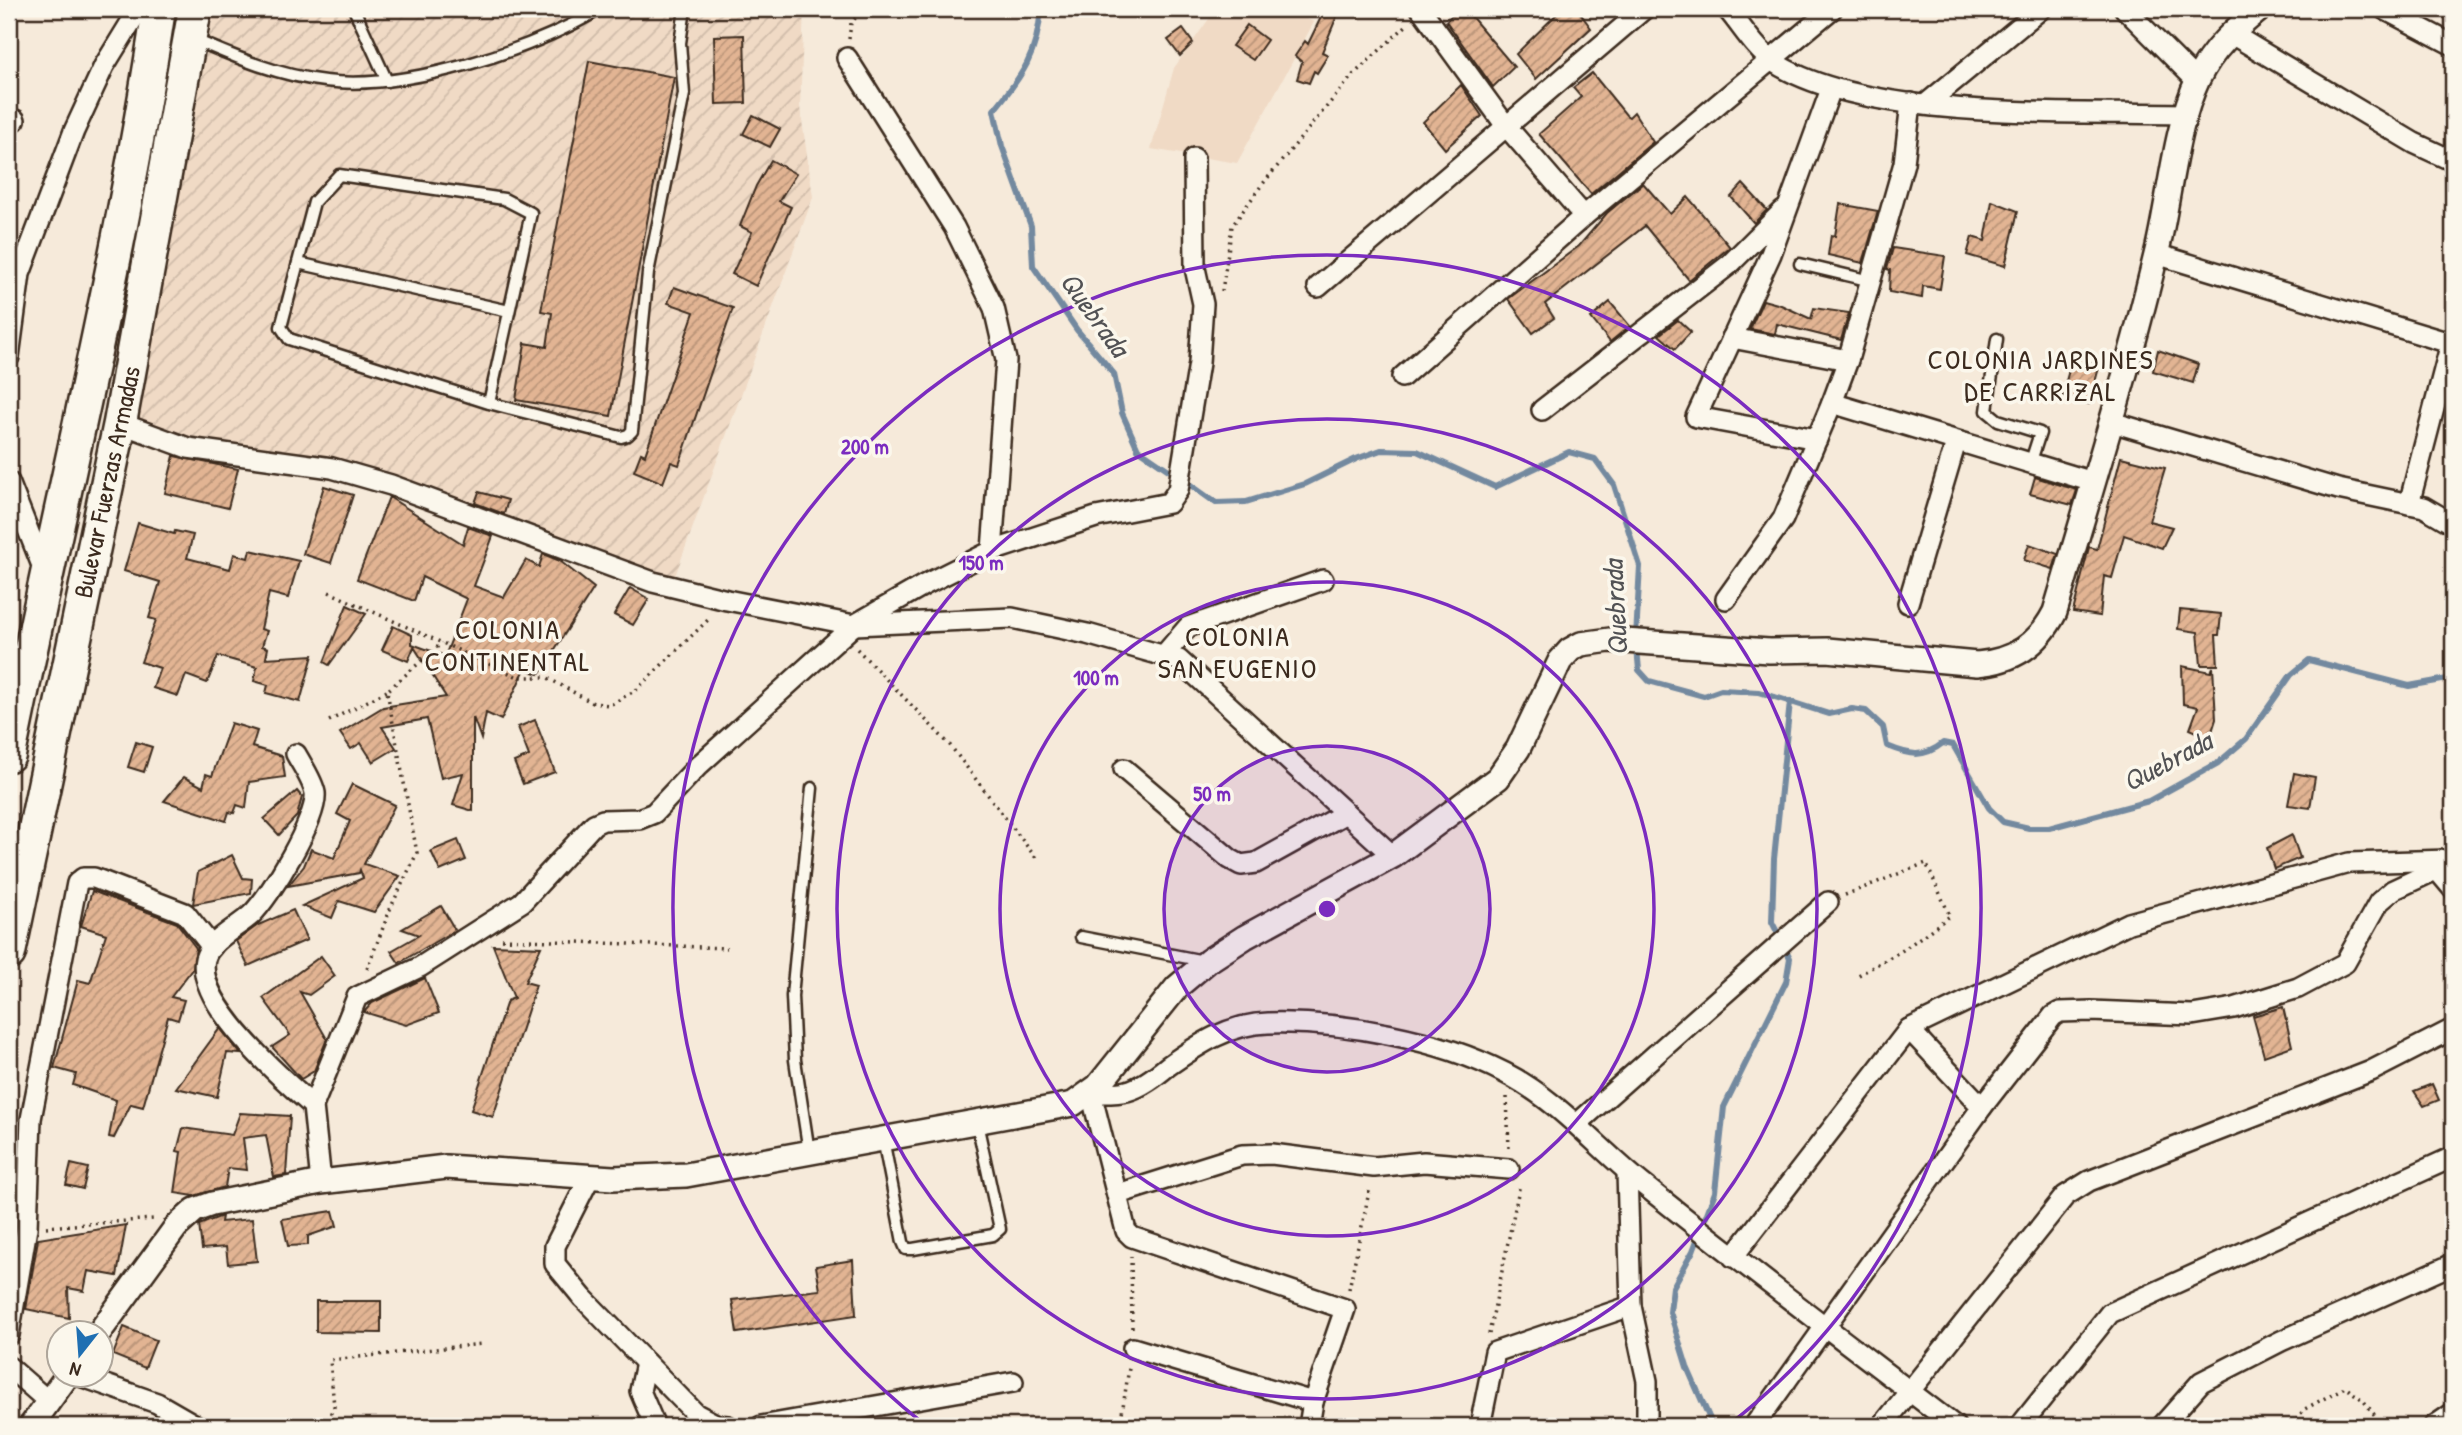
<svg xmlns="http://www.w3.org/2000/svg" width="2462" height="1435" font-family="'Patrick Hand',sans-serif">
	<defs>
		<pattern id="industrial-furrows" width="10" height="10" patternUnits="userSpaceOnUse" patternTransform="scale(1.75)"><rect width="10" height="10" fill="#f0dac5"/><path d="M-1 1l2-2M0 10L10 0M9 11l2-2" fill="none" stroke="#cfbba9"/></pattern>
		<pattern id="building-hatch" width="6" height="6" patternUnits="userSpaceOnUse" patternTransform="scale(1.75)"><rect width="6" height="6" fill="#e2b493"/><path d="M-1 1l2-2M0 6l6-6M5 7l2-2" fill="none" stroke="#b89377"/></pattern>
	</defs>
	<rect width="100%" height="100%" fill="#f6eada"/>
	<filter id="ink" filterUnits="userSpaceOnUse"><feTurbulence type="fractalNoise" baseFrequency=".0143" numOctaves="2"/><feDisplacementMap in="SourceGraphic" scale="14" xChannelSelector="R" yChannelSelector="G"/><feConvolveMatrix kernelMatrix="1 2 1 2 8 2 1 2 1" color-interpolation-filters="sRGB"/></filter>
	<g filter="url(#ink)">
		<polygon fill="#f0dac5" points="1216,9 1284,9 1314,22 1237,163 1151,149 1174,68"/>
		<polygon fill="url(#industrial-furrows)" points="214,9 804,9 800,107 813,197 674,579 400,477 189,436 138,418"/>
		<g fill="none" stroke-linecap="round" stroke-linejoin="round">
			<g stroke="#73899f" stroke-width="6">
				<path d="M 1041,9 C 1037,55 1023,75 994,110 L 1002,146 L 1031,226 L 1033,266 L 1077,330 L 1114,374 L 1122,413 L 1138,449 L 1176,475"/>
				<polyline points="1185,481 1216,503 1246,502 1305,484 1356,459 1381,450 1417,451 1495,487 1569,452 1595,459 1614,485 1640,566 1636,637"/>
				<path d="M 1637,648 L 1639,670 L 1649,681 L 1704,696 L 1721,690 L 1759,692 L 1829,714 L 1852,709 L 1866,711 L 1883,727 L 1887,746 C 1909,755 1923,759 1943,743 L 1953,745 L 1989,808 L 2003,822 L 2029,828 L 2049,828 L 2149,801 L 2218,763 L 2246,739 L 2291,675 L 2309,660 L 2409,686 L 2453,678"/>
				<polyline points="1713,1426 1687,1367 1670,1312 1673,1287 1693,1251 1715,1192 1724,1107 1786,982 1790,958 1772,922 1774,859 1790,702"/>
			</g>
		</g>
		<g fill="url(#building-hatch)" stroke="#3b2a1e" stroke-width="2">
			<polygon points="1325,9 1340,9 1322,52 1328,55 1317,73 1314,71 1309,83 1297,79 1302,62 1295,56 1305,41 1308,44"/>
			<polygon points="1458,9 1465,9 1514,67 1493,87 1446,21"/>
			<polygon points="1562,9 1577,9 1591,28 1536,79 1516,54"/>
			<polygon points="1247,25 1267,40 1253,60 1232,46"/>
			<polygon points="1183,29 1193,43 1180,56 1168,40"/>
			<polygon points="744,35 746,103 716,104 714,36"/>
			<polygon points="589,61 674,77 611,416 516,400 525,343 547,347 552,313 541,311"/>
			<polygon points="1592,73 1626,115 1629,117 1634,112 1653,142 1591,194 1539,134 1581,97 1573,88"/>
			<polygon points="1461,85 1482,116 1445,149 1423,122"/>
			<polygon points="753,115 780,129 770,147 743,134"/>
			<polygon points="771,160 796,174 779,201 791,207 756,286 732,274 752,232 740,226 756,186"/>
			<polygon points="1643,183 1670,214 1688,197 1730,247 1689,280 1645,226 1545,304 1554,318 1533,333 1508,299 1579,246 1607,213"/>
			<polygon points="1743,184 1767,210 1754,223 1731,197"/>
			<polygon points="1992,201 2018,211 2005,266 1967,255 1972,237 1985,241"/>
			<polygon points="1840,204 1878,211 1863,263 1828,255 1831,235 1835,236"/>
			<polygon points="1893,248 1945,256 1940,289 1923,286 1922,298 1889,292 1890,270 1887,269"/>
			<polygon points="674,287 733,308 679,465 671,462 663,483 634,471 641,453 645,455 694,312 668,303"/>
			<polygon points="1763,300 1781,305 1811,319 1814,308 1849,313 1841,340 1777,324 1775,334 1750,329"/>
			<polygon points="1610,302 1630,326 1610,342 1591,318"/>
			<polygon points="1678,320 1691,332 1675,349 1659,335"/>
			<polygon points="2158,350 2198,364 2193,383 2153,371"/>
			<polygon points="2073,356 2100,364 2089,404 2062,395"/>
			<polygon points="174,456 238,469 228,508 165,493"/>
			<polygon points="2121,457 2165,468 2149,521 2172,527 2162,548 2124,535 2112,578 2104,576 2100,616 2073,612 2089,547 2097,549"/>
			<polygon points="2035,477 2077,490 2072,505 2030,494"/>
			<polygon points="324,486 353,495 331,563 303,554"/>
			<polygon points="479,492 508,500 504,514 475,503"/>
			<polygon points="389,497 463,544 468,527 493,536 474,586 504,597 526,560 539,567 543,554 560,561 594,588 539,674 525,669 501,720 486,713 481,739 473,717 473,811 453,805 463,773 441,778 427,719 382,727 396,748 373,762 361,743 351,749 340,733 383,707 446,697 414,647 408,661 382,650 393,626 412,635 412,644 445,656 467,599 422,577 414,601 357,579"/>
			<polygon points="138,523 174,534 175,531 193,535 187,558 230,569 234,554 248,558 250,550 299,561 288,598 269,593 261,629 267,631 262,646 268,648 266,658 313,655 300,702 266,693 268,685 254,681 257,667 218,656 207,683 186,675 178,696 153,688 160,668 141,662 156,620 149,618 160,582 124,571"/>
			<polygon points="2029,544 2058,554 2053,569 2024,560"/>
			<polygon points="630,588 649,599 633,625 614,615"/>
			<polygon points="347,605 366,614 329,665 324,662"/>
			<polygon points="2180,610 2221,614 2219,635 2216,635 2218,665 2201,665 2198,632 2178,629"/>
			<polygon points="2182,666 2211,672 2213,667 2216,719 2210,738 2190,729 2198,707 2183,704"/>
			<polygon points="535,720 555,772 523,784 514,762 529,756 518,727"/>
			<polygon points="231,723 257,731 252,747 282,756 285,777 249,782 246,808 237,805 234,813 229,812 226,821 164,801 184,777 203,787 206,774 212,776"/>
			<polygon points="136,742 152,747 144,772 128,767"/>
			<polygon points="2294,773 2315,777 2310,808 2288,805"/>
			<polygon points="352,784 395,805 364,864 400,876 374,912 339,901 332,918 302,906 363,878 360,870 359,873 288,886 304,866 311,849 334,858 350,821 337,814"/>
			<polygon points="297,791 302,797 297,816 279,835 264,819"/>
			<polygon points="2292,835 2300,858 2274,869 2267,848"/>
			<polygon points="458,840 466,860 440,871 431,851"/>
			<polygon points="232,855 243,878 252,879 251,893 193,904 198,872"/>
			<polygon points="92,891 177,923 196,948 193,968 171,997 184,1000 178,1020 168,1017 143,1107 131,1104 114,1138 109,1137 116,1100 73,1085 76,1074 54,1068 78,980 90,983 106,934 81,926"/>
			<polygon points="441,906 455,930 399,963 391,951 419,935 402,929"/>
			<polygon points="293,910 307,940 248,966 236,941 258,925"/>
			<polygon points="493,945 541,947 525,982 536,985 493,1117 471,1110 507,1001 514,998"/>
			<polygon points="321,956 335,976 309,995 300,992 327,1039 314,1071 301,1079 272,1047 290,1035 263,998"/>
			<polygon points="425,978 439,1013 406,1025 364,1012 372,1003"/>
			<polygon points="2283,1007 2292,1046 2264,1056 2253,1016"/>
			<polygon points="220,1028 241,1054 227,1053 217,1097 176,1088"/>
			<polygon points="2432,1084 2439,1100 2424,1106 2414,1091"/>
			<polygon points="240,1113 290,1116 286,1175 274,1177 266,1135 243,1138 247,1170 228,1168 225,1187 194,1196 175,1193 181,1152 177,1151 183,1128 232,1135"/>
			<polygon points="71,1164 88,1168 83,1189 66,1185"/>
			<polygon points="333,1211 337,1226 308,1236 308,1245 288,1246 282,1219"/>
			<polygon points="222,1216 221,1222 252,1219 257,1261 228,1264 226,1247 202,1249 199,1225"/>
			<polygon points="126,1225 117,1276 88,1271 84,1291 68,1288 69,1318 26,1309 38,1239"/>
			<polygon points="853,1260 856,1315 737,1333 732,1300 820,1290 816,1266"/>
			<polygon points="316,1301 381,1301 381,1333 316,1332"/>
			<polygon points="124,1327 156,1340 145,1368 113,1355"/>
		</g>
		<g fill="none" stroke-linecap="round" stroke-linejoin="round">
			<g stroke="#3b2a1e" stroke-width="15">
				<g id="service">
					<polyline points="354,9 387,81"/>
					<path d="M 193,39 C 235,57 279,76 325,81 C 407,91 530,51 600,9"/>
					<polyline points="298,263 509,311"/>
					<polyline points="1800,264 1871,281"/>
					<polyline points="1997,339 1987,411 1998,420 2040,433 2030,464"/>
					<polyline points="489,403 531,213 504,199 339,175 314,202 281,327 289,339 489,403 621,437 628,435 632,431 648,273 684,94 680,43 685,9"/>
					<polyline points="1081,937 1204,961"/>
					<polyline points="883,1139 903,1242 906,1249 913,1249 993,1235 1000,1229 977,1123"/>
					<polyline points="809,1152 795,1060 792,996 812,788"/>
				</g>
			</g>
			<g stroke="#3b2a1e" stroke-width="24">
				<g id="minor">
					<polyline points="1421,9 1506,126 1584,216"/>
					<path d="M 1727,9 C 1741,25 1755,49 1772,61 C 1862,122 2076,111 2186,114"/>
					<polyline points="2125,9 2197,81"/>
					<polyline points="2384,9 2453,45"/>
					<polyline points="2230,33 2414,143 2453,161"/>
					<polyline points="847,58 954,227 994,308 1006,360 992,551"/>
					<polyline points="1926,104 2041,9"/>
					<polyline points="9,118 15,120"/>
					<polyline points="2156,254 2453,344"/>
					<polyline points="1318,287 1644,9"/>
					<polyline points="1732,338 1848,360"/>
					<polyline points="9,357 20,274 74,131 104,66 139,9"/>
					<polyline points="1402,377 1584,216 1832,9"/>
					<polyline points="1832,403 2093,482"/>
					<polyline points="1542,410 1730,264 1783,211"/>
					<polyline points="2112,422 2338,489 2424,507 2453,524"/>
					<polyline points="120,423 188,448 332,468 391,485 653,582 727,600 854,625 1012,618 1087,634 1179,660 1393,856"/>
					<polyline points="1817,439 1696,417 1771,254 1831,89"/>
					<polyline points="9,482 45,573"/>
					<polyline points="2409,504 2451,343"/>
					<polyline points="1726,599 1783,519 1832,403 1848,360 1904,163 1911,103"/>
					<polyline points="1908,603 1956,442"/>
					<polyline points="1164,655 1188,627 1323,580"/>
					<path d="M 296,754 C 302,765 313,781 315,793 C 318,818 270,897 251,915 C 238,927 210,940 205,959 C 195,1003 283,1080 313,1106"/>
					<polyline points="1124,769 1230,859 1241,865 1256,863 1346,813"/>
					<polyline points="2437,870 2453,889"/>
					<polyline points="1909,1029 1982,1107"/>
					<polyline points="1578,1123 1828,902"/>
					<polyline points="1627,1172 1631,1306 1647,1381 1647,1426"/>
					<polyline points="590,1177 555,1246 555,1264 583,1298 696,1414 717,1425 728,1426"/>
					<polyline points="321,1182 313,1106 357,997 420,967 522,902 594,824 603,820 639,819 654,813 698,766 854,625 924,585 992,551 1096,517 1169,503 1178,490 1199,363 1203,304 1195,268 1194,158"/>
					<polyline points="1118,1194 1242,1155 1272,1154 1374,1167 1424,1162 1509,1169"/>
					<polyline points="1733,1257 1909,1029 2129,923 2349,863 2449,860"/>
					<polyline points="9,1335 27,1228 31,1119 77,883 83,878 94,878 185,913 212,947"/>
					<polyline points="1133,1348 1313,1402"/>
					<polyline points="646,1363 640,1391 655,1426"/>
					<polyline points="9,1367 49,1402"/>
					<polyline points="80,1376 157,1403 197,1426"/>
					<polyline points="761,1426 1013,1382"/>
					<path d="M 1309,1426 L 1313,1402 L 1345,1309 L 1132,1237 L 1126,1231 L 1091,1093 C 1102,1093 1116,1094 1127,1091 C 1142,1087 1156,1076 1168,1066 C 1199,1044 1229,1024 1268,1023 C 1342,1021 1440,1039 1505,1073 C 1560,1101 1597,1148 1645,1186 C 1747,1268 1851,1346 1955,1426"/>
					<polyline points="1480,1426 1495,1352 1631,1306"/>
					<polyline points="1754,1426 1982,1107 2053,1016 2060,1012 2091,1011 2192,1015 2234,1008 2298,988 2345,963 2379,902 2393,890 2453,862"/>
					<polyline points="1882,1426 2065,1196 2089,1181 2371,1071 2453,1029"/>
					<polyline points="2020,1426 2110,1313 2453,1157"/>
					<polyline points="2162,1426 2201,1382 2281,1341 2453,1264"/>
					<polyline points="2434,1426 2453,1413"/>
				</g>
			</g>
			<g stroke="#3b2a1e" stroke-width="28">
				<g id="tertiary">
					<path d="M 98,1334 L 176,1227 L 195,1210 L 212,1204 L 321,1182 L 446,1167 L 613,1178 L 686,1175 L 1073,1104 L 1098,1086 L 1177,987 L 1208,961 L 1245,937 L 1393,856 L 1498,778 L 1518,749 L 1560,661 L 1570,650 L 1581,644 L 1610,640 L 1769,651 L 1827,650 L 1977,664 C 2014,661 2038,645 2055,612 C 2090,493 2127,375 2156,255 C 2170,199 2174,130 2198,79 C 2212,49 2235,29 2260,9"/>
					<polyline points="31,1426 67,1376"/>
				</g>
			</g>
			<g stroke="#3b2a1e" stroke-width="37">
				<g id="trunk">
					<path d="M 9,755 C 59,506 121,260 159,9"/>
					<polyline points="9,953 120,423 195,9"/>
				</g>
			</g>
			<g stroke="#3b2a1e" stroke-width="3.5" stroke-dasharray="2 5" stroke-linecap="butt">
				<polyline points="849,39 851,23 863,9"/>
				<polyline points="1222,291 1232,226 1261,186 1353,75 1408,24"/>
				<polyline points="329,592 518,677 546,677 593,703 610,705 636,690 711,617"/>
				<polyline points="857,649 949,744 1036,858"/>
				<polyline points="329,721 387,691"/>
				<polyline points="1845,895 1926,863 1950,916 1903,950 1855,977"/>
				<polyline points="502,939 727,948"/>
				<polyline points="367,969 391,907 417,853 387,691 442,643"/>
				<polyline points="1507,1097 1509,1149"/>
				<polyline points="46,1227 154,1219"/>
				<polyline points="1131,1256 1132,1329"/>
				<polyline points="1349,1289 1370,1187"/>
				<polyline points="1489,1334 1520,1184"/>
				<polyline points="324,1426 334,1407 330,1360 482,1344"/>
				<polyline points="1120,1426 1129,1368"/>
				<polyline points="2294,1426 2303,1410 2345,1387 2363,1400 2383,1426"/>
			</g>
			<use href="#service" stroke="#fbf7ec" stroke-width="10"/>
			<use href="#minor" stroke="#fbf7ec" stroke-width="19"/>
			<use href="#tertiary" stroke="#fbf7ec" stroke-width="23"/>
			<use href="#trunk" stroke="#fbf7ec" stroke-width="32"/>
		</g>
	</g>
	<circle cx="1327" cy="909" r="163" fill="#7b2cbf" fill-opacity=".12"/>
	<g fill="none" stroke="#7b2cbf" stroke-width="3.5">
		<circle cx="1327" cy="909" r="163"/>
		<circle cx="1327" cy="909" r="327"/>
		<circle cx="1327" cy="909" r="490"/>
		<path d="M924 1424A654 654 0 1 1 1730 1424"/>
	</g>
	<g text-anchor="middle" stroke-width="7" stroke-linejoin="round" paint-order="stroke">
		<g font-size="26" fill="#3b2a1e" stroke="#fbf7ec">
			<text transform="translate(107 482) rotate(-78)" y="9">Bulevar Fuerzas Armadas</text>
		</g>
		<g font-size="28" font-style="italic" fill="#525254" stroke="#fbf7ec">
			<text transform="translate(1095 314) rotate(54)" y="10">Quebrada</text>
			<text transform="translate(1615 608) rotate(-93)" y="10">Quebrada</text>
			<text transform="translate(2167 761) rotate(-28)" y="10">Quebrada</text>
		</g>
		<g font-size="28" letter-spacing="2" fill="#3b2a1e" stroke="#fbf7ec">
			<text x="2041" y="369">COLONIA JARDINES<tspan x="2041" dy="32">DE CARRIZAL</tspan></text>
			<text x="508" y="639">COLONIA<tspan x="508" dy="32">CONTINENTAL</tspan></text>
			<text x="1238" y="646">COLONIA<tspan x="1238" dy="32">SAN EUGENIO</tspan></text>
		</g>
	</g>
	<circle cx="1327" cy="909" r="10" fill="#7b2cbf" stroke="#fbf7ec" stroke-width="3.5"/>
	<g font-size="21" text-anchor="middle" font-weight="bold" fill="#7b2cbf" stroke="#fbf7ec" stroke-width="7" stroke-linejoin="round" paint-order="stroke">
		<text x="865" y="454">200 m</text>
		<text x="981" y="570">150 m</text>
		<text x="1096" y="685">100 m</text>
		<text x="1212" y="801">50 m</text>
	</g>
	<rect width="2462" height="1435" fill="none" stroke="#fbf7ec" stroke-width="35"/>
	<rect x="18" y="18" width="2427" height="1400" fill="none" stroke="#3b2a1e" stroke-width="2.5" filter="url(#ink)"/>
	<g transform="translate(80 1354) rotate(197)"><circle r="33" fill="#fbf7ec" stroke="#aea59a" stroke-width="2"/>
	<path d="M0-5L12 26L0 18L-12 26Z" fill="#1f6fb2"/>
	<text y="-10" font-size="19" font-weight="bold" text-anchor="middle" fill="#3b2a1e">N</text>
	</g>
</svg>
